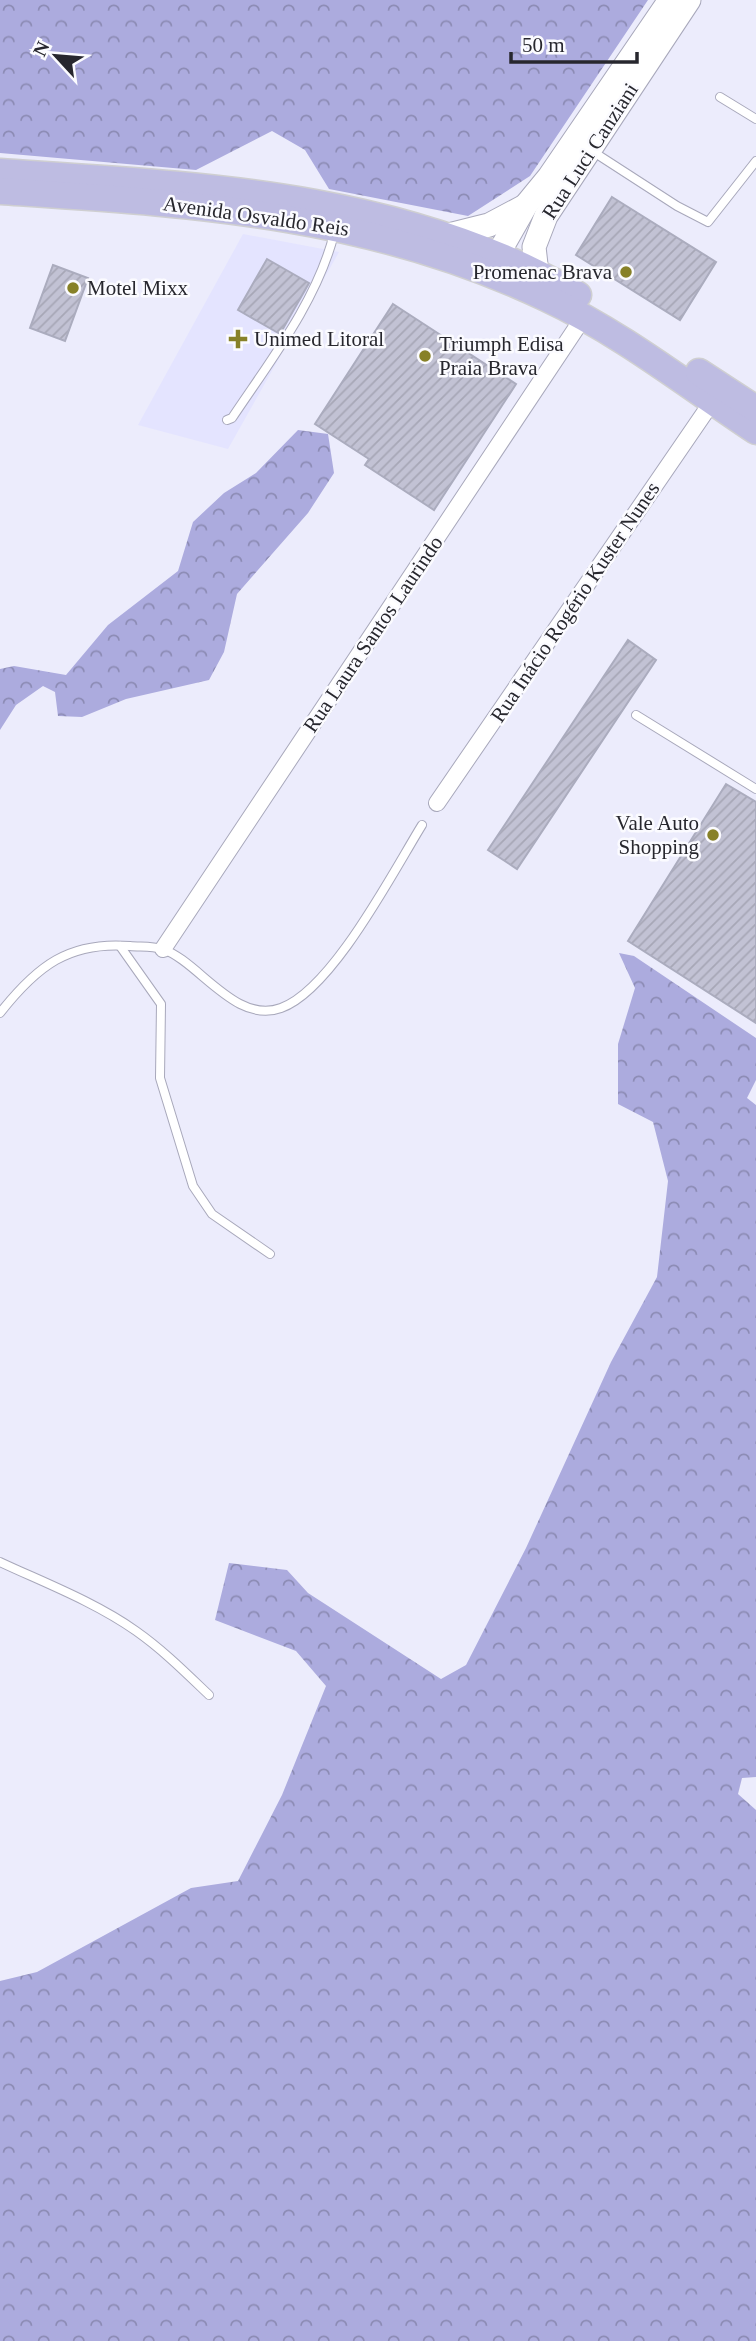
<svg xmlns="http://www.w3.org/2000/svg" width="756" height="2341" font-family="Georgia,serif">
	<defs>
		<pattern id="forest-crowns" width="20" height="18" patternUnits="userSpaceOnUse" patternTransform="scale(1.75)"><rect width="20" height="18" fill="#acabde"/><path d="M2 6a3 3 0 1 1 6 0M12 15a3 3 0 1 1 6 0" fill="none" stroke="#8c8bb4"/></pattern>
		<pattern id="building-hatch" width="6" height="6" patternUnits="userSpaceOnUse" patternTransform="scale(1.75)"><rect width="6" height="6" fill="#c2c2d4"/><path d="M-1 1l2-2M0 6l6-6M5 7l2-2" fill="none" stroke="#a7a7b6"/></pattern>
	</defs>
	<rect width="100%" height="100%" fill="#ececfc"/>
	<polygon fill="#e4e4ff" points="243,234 339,252 228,449 138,425"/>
	<g fill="url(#forest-crowns)">
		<polygon points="0,0 648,0 530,176 468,216 329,189 305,150 272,131 196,170 0,153"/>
		<polygon points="298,430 328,434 334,473 308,513 237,594 224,652 209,680 126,699 82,717 58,716 55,692 43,686 16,705 0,730 0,669 14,666 66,675 108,625 178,571 193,522 224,493 256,473"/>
		<polygon points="619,953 634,956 756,1038 756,1080 747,1098 756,1105 756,1777 742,1778 738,1794 756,1810 756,2341 0,2341 0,1981 37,1972 191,1888 238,1881 282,1795 326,1686 296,1651 215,1620 229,1563 287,1570 308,1593 441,1679 466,1665 526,1548 611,1362 657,1277 668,1181 653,1122 618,1104 618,1044 635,988"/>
	</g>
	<g fill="url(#building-hatch)" stroke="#abacbe" stroke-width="2">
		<polygon points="612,197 716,262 680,320 576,255"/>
		<polygon points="267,259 309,283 280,334 238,310"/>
		<polygon points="53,265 88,278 65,341 30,328"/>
		<polygon points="393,304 516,384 434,510 365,465 369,459 315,424"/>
		<polygon points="628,640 656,660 517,869 488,850"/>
		<polygon points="726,784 756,802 756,1023 628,941"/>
	</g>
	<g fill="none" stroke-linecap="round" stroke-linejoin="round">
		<g stroke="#a8a8bb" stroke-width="10">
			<g id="service">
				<polyline points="720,97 756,119"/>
				<polyline points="592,151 677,206 708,222 756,161"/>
				<path d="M 227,420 L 232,418 C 270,361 317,301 334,234"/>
				<polyline points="636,715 756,789"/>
				<polyline points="120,946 161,1004 160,1078 193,1186 212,1214 270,1254"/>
				<path d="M 0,1013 C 37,966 69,941 130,946 C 140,947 152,946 162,949 C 198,960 235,1025 281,1008 C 332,990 393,872 422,825"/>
				<path d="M 0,1562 C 45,1583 95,1602 136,1631 C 163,1650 186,1673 209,1695"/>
			</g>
		</g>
		<g stroke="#a8a8bb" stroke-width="18">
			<g id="minor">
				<polyline points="437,803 712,402"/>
				<polyline points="163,949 583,318"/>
			</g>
		</g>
		<g stroke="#a8a8bb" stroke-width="25">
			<g id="secondary">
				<polyline points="445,236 489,225 523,207"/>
				<polyline points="497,256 526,205 549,177 670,0"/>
				<polyline points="537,273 534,247 546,216 689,0"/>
			</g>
		</g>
		<g stroke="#cfcfd1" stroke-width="29">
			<g id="primary">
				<path d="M 0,172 C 197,185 402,192 578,295"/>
				<path d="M 0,191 C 193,204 368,213 546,298 C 621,333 688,386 756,431"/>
				<polyline points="699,372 756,409"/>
			</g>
		</g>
		<use href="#service" stroke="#fff" stroke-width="8"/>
		<use href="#minor" stroke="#fff" stroke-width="16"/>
		<use href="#secondary" stroke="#fff" stroke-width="23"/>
		<use href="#primary" stroke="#bebce2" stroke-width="26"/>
	</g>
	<g fill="#878128" stroke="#fbfbff" stroke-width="2.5">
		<circle cx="626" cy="272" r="7"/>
		<circle cx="73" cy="288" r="7"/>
		<path d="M234.5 328.5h7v7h7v7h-7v7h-7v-7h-7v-7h7z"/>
		<circle cx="425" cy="356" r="7"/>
		<circle cx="713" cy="835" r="7"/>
	</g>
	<g text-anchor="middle" stroke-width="5" stroke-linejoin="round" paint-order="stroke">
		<g font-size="21" fill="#27272e" stroke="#fbfbff">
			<text transform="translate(590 151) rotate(-57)" y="7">Rua Luci Canziani</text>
			<text transform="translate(256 216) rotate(8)" y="7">Avenida Osvaldo Reis</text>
			<text transform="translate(575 602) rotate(-56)" y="7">Rua Inácio Rogério Kuster Nunes</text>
			<text transform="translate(373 634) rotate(-56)" y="7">Rua Laura Santos Laurindo</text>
		</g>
		<g font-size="21" fill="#27272e" stroke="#fbfbff" text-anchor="start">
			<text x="612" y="279" text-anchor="end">Promenac Brava</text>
			<text x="87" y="295">Motel Mixx</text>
			<text x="254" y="346">Unimed Litoral</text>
			<text x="439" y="351">Triumph Edisa<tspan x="439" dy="24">Praia Brava</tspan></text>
			<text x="699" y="830" text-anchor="end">Vale Auto<tspan x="699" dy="24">Shopping</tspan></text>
		</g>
	</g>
	<g transform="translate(56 56) rotate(296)" stroke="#fbfbff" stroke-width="5" paint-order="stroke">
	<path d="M0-5L12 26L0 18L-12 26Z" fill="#27272e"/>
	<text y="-10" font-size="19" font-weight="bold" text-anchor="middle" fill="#27272e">N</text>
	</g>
	<path d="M511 52v10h126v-10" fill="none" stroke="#27272e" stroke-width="3.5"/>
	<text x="522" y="52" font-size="21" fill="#27272e" stroke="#fbfbff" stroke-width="5" paint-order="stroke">50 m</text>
</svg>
